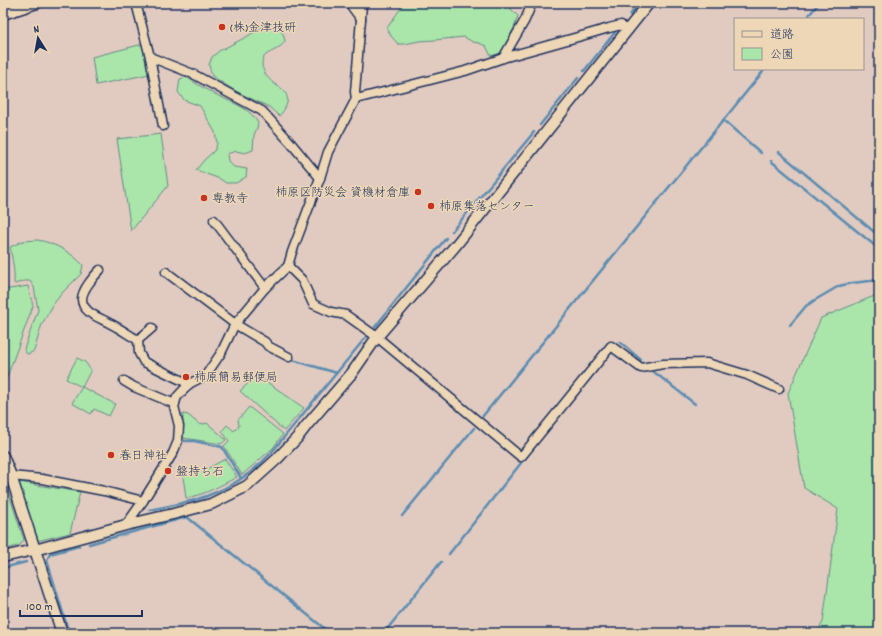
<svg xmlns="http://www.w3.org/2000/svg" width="882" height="636" font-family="Dekko,'Klee One',sans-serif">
	<rect width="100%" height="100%" fill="#e1cbc1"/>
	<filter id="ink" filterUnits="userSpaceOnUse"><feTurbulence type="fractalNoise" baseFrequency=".025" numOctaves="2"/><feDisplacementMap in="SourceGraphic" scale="8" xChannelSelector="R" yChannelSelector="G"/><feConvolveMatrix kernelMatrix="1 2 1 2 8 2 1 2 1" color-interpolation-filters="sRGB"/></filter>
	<g filter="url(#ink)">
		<g fill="#aae5aa" stroke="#628a84">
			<polygon points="403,3 509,3 511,9 518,16 514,28 501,53 491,56 486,46 479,43 473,42 464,37 435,40 419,41 405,44 398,44 391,36 387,28 403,5"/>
			<path d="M 268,23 C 279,27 284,31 285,42 C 283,44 281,46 278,48 C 273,52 265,53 263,59 C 259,69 269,80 276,85 C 279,87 282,88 284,91 C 291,99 286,109 279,116 L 269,107 L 235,91 L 212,76 L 209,65 L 212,57 L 219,51 L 248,36 Z"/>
			<polygon points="143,44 150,74 96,85 92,57"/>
			<path d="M 186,77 C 198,85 212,93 225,99 C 238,105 251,110 258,123 L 257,128 L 254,135 L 253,150 L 245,153 L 236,151 L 227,154 L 228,161 L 234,167 L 241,168 L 247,169 L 246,177 L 236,183 L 226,183 L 220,179 L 196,170 L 204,160 L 214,151 L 217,144 L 215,132 L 200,106 L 184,100 L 178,92 L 180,79 Z"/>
			<polygon points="161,134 168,186 131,231 117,139"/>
			<path d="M 38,240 C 55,243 72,253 83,265 L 81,274 L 63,292 L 55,302 L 42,324 L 34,351 L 28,354 L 26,353 L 24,349 L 38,310 L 34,287 L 30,281 L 24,281 L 15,284 L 14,283 C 15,271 12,259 10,247 L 23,241 Z"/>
			<polygon points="28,286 33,306 4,385 3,379 3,290"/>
			<polygon points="879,294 879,633 817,633 823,622 838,509 804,488 788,393 821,318"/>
			<polygon points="77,358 85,362 91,370 82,387 115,404 109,416 94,409 91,414 72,403 82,387 66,379"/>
			<polygon points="257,375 304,408 284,431 240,391"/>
			<polygon points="249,407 283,434 273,448 242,475 224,446 229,441 222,431 227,425 234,431 239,426 238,420"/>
			<polygon points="183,414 188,415 200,425 207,423 220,434 226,440 221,444 197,440 182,438"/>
			<path d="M 225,459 L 237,477 C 221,485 205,495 186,498 L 183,476 L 205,470 Z"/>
			<polygon points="18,482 80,492 70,533 37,541"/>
			<polygon points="6,485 24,540 20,545 7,549 3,531 3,508 5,508 3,501 3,486"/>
		</g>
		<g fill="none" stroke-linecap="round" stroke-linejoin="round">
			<g stroke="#5b8cb1" stroke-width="2.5">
				<polyline points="630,15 639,3"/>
				<polyline points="809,15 819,3"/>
				<polyline points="584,71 616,31"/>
				<polyline points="723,120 761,153"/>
				<polyline points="540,125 578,78"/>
				<polyline points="779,152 879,236"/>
				<polyline points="771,161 879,249"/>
				<polyline points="452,231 534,132"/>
				<polyline points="790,325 806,306 815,300 839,286 852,283 879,280"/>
				<polyline points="375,327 446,238"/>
				<polyline points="620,342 641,360"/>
				<polyline points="289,359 337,373"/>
				<polyline points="654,372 695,404"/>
				<polyline points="482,417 765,69"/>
				<polyline points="185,441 194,441 222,447 241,478"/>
				<path d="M 149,510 C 168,506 188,503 207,496 C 231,487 254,472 271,453 L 366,337"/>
				<polyline points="402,516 474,428"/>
				<polyline points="89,544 187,517 330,633"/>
				<polyline points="449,554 521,463"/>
				<polyline points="3,568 26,562"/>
				<polyline points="69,633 47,560 50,554 79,546"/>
				<polyline points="384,633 441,562"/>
			</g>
			<g stroke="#1b2f5e" stroke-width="11">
				<g id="minor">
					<polyline points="136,3 150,57 163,126"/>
					<polyline points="361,19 362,3"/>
					<polyline points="150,57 193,74 262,111 290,142 320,178"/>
					<polyline points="503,58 525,20 532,3"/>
					<polyline points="356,99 465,71 503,58 585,35 609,28 621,25 627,31"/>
					<polyline points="214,220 265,288"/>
					<polyline points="288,266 302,280 313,304 331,312 346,315 377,337 521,457 611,346 641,368 663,364 707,363 747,375 779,389"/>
					<path d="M 100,270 C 94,276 82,290 82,299 C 82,313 101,318 111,324 C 121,329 129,335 138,340"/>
					<polyline points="166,272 235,324 265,342 268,346 289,357"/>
					<polyline points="152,328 138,340 139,353 144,362 189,384"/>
					<polyline points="124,381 134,387 175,404"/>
					<polyline points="3,476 11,476 42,479 104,491 143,501"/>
					<polyline points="126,525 143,501 173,453 178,441 179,426 174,406 177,397 189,384 206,375 221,353 235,324 265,288 288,266 292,252 320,178 328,152 356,99 355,92 361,19 349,3"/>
				</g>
			</g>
			<g stroke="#1b2f5e" stroke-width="13">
				<g id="tertiary">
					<polyline points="3,14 37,3"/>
					<polyline points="3,456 11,476 62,633"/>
					<polyline points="3,557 42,548 126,525 173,514 211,504 247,486 277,459 297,438 307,425 352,373 377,337 456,245 649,3"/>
				</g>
			</g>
			<use href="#minor" stroke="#edd7b6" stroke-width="8"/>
			<use href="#tertiary" stroke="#edd7b6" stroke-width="10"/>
		</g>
	</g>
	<g fill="#c8321e" stroke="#edd7b6" stroke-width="1.5">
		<circle cx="222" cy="27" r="4"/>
		<circle cx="418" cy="192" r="4"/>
		<circle cx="204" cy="198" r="4"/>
		<circle cx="431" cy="206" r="4"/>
		<circle cx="186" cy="377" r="4"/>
		<circle cx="111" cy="455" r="4"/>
		<circle cx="168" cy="471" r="4"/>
	</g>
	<g text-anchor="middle" stroke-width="3" stroke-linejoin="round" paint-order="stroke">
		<g font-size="12" fill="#1b2f5e" stroke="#edd7b6" text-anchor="start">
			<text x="230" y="31">(株)金津技研</text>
			<text x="410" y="196" text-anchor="end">柿原区防災会 資機材倉庫</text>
			<text x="212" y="202">専教寺</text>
			<text x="439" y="210">柿原集落センター</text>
			<text x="194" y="381">柿原簡易郵便局</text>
			<text x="119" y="459">春日神社</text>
			<text x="176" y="475">盤持ち石</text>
		</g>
	</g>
	<rect width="882" height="636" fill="none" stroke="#edd7b6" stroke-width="16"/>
	<rect x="8" y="8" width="866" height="620" fill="none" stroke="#1b2f5e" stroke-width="1.5" filter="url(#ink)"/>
	<rect x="734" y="18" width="130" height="52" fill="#edd7b6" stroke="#999493"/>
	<rect x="742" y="31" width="20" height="6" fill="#edd7b6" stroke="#999493"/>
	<text x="770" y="38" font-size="12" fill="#1b2f5e">道路</text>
	<rect x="742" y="48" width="20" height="12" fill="#aae5aa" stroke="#999493"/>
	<text x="770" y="58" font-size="12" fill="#1b2f5e">公園</text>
	<g transform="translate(38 38) rotate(349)" stroke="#edd7b6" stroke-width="3" paint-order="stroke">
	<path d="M0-3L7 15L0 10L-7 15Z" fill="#1b2f5e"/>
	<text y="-6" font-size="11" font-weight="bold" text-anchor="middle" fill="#1b2f5e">N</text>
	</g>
	<path d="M20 610v6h122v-6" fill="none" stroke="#1b2f5e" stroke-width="2"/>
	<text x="26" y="610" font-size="12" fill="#1b2f5e" stroke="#edd7b6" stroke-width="3" paint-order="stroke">100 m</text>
</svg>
